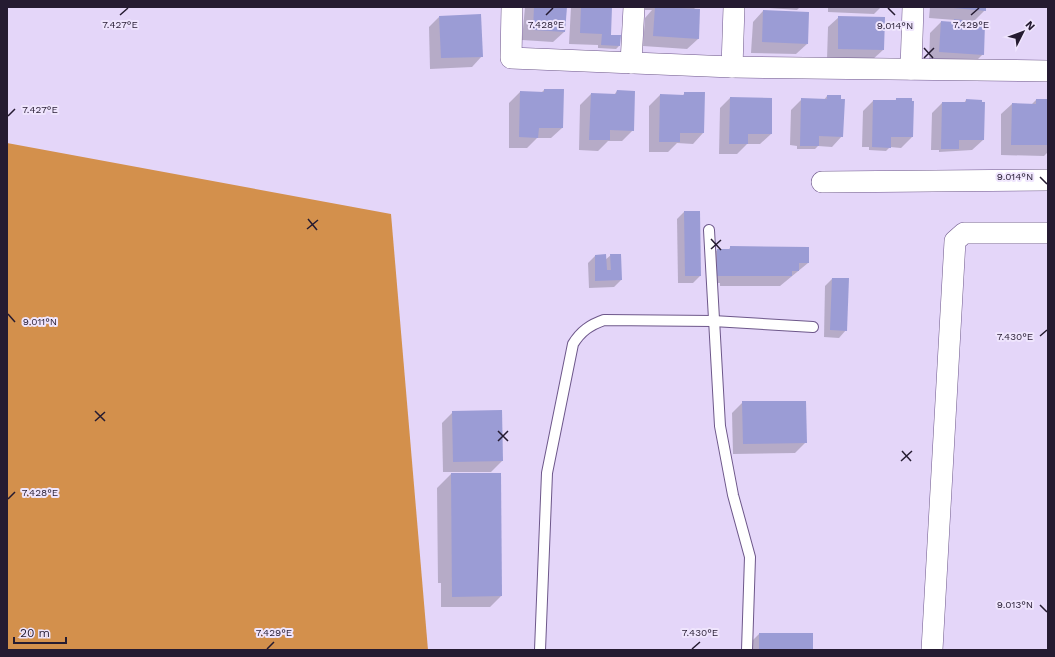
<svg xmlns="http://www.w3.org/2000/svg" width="1055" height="657" font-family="'Work Sans',sans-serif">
	<rect width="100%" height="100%" fill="#e4d6f9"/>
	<polygon fill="#d3904c" points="7,143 391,214 428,650 7,650"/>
	<g fill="#0003">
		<polygon points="525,7 566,7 564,32 553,42 522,40"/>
		<polygon points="571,7 611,7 610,36 619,46 616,49 598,48 598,45 569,44"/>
		<polygon points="645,7 696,7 693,10 698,39 687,49 643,46 645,18 652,10 645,10"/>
		<polygon points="753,7 800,7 797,10"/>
		<polygon points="828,7 881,7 874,14 828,12"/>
		<polygon points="930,7 985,7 985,10 974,21 962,20 983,54 972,65 929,63 930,33 941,22 952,23 955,20 929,18"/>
		<polygon points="763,11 807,44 796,54 751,53 753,22"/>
		<polygon points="439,17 482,56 472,67 430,69 429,27"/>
		<polygon points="839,17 883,50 872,60 827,59 828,27"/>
		<polygon points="544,90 562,128 551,138 537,138 527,148 509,148 509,103 520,92 541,93"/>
		<polygon points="617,91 633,130 622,141 608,141 598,151 579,150 580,105 591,94 614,95"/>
		<polygon points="685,93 703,133 693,144 677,143 668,152 649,152 649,106 660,95 682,96"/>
		<polygon points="827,96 842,136 832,147 818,146 815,149 797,149 797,146 790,145 791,110 802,99 824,100"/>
		<polygon points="730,98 771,134 760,144 747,144 737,154 719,154 720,108"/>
		<polygon points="897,99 911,102 912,137 901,148 890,147 886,151 869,150 869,147 862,147 863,111 873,101 894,101"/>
		<polygon points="966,100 983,140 972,150 939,152 939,150 931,150 932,113 942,103 964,103"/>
		<polygon points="1036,100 1048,100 1048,152 1044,156 1001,155 1001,114 1012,104 1032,104"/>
		<polygon points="684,212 700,276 693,283 678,283 677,219"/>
		<polygon points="731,247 808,263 780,286 720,286 720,283 710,283 710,257 717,250 728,250"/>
		<polygon points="611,255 621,280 614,287 589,288 588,263 595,256 605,260"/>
		<polygon points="832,279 846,330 839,338 824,337 825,286"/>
		<polygon points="743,402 806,442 795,453 733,454 732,413"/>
		<polygon points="453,412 502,461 491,472 443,472 442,423"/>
		<polygon points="451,474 501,596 490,607 441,607 441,583 438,583 437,488"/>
		<polygon points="759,634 812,650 749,650 749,644"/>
	</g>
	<g fill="#9b9cd5">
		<polygon points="534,7 567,7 565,32 533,30"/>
		<polygon points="581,7 612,7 611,35 621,35 620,46 601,45 602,34 580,33"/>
		<polygon points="655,7 700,9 699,39 653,36"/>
		<polygon points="943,7 986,7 986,11"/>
		<polygon points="763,10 809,12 808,44 762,42"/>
		<polygon points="481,14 483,57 441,58 439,16"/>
		<polygon points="838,16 885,17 884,50 838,49"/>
		<polygon points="954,19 963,20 963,22 985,23 984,55 939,52 941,21 954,22"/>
		<polygon points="544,89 564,89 563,128 539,128 538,138 519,137 520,91 544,92"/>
		<polygon points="617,90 635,91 634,131 610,130 610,140 589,140 591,93 616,94"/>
		<polygon points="684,92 705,92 704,133 680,133 680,142 659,142 660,94 684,95"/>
		<polygon points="827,95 841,95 841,99 845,99 843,137 819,136 819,146 800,146 801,98 827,99"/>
		<polygon points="730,97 772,98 772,134 748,134 748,144 729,144"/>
		<polygon points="896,98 912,98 912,101 914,101 913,137 891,137 891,148 872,147 873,100 896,100"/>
		<polygon points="966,99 982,100 982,102 985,102 984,140 959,140 959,149 941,149 942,102 966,102"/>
		<polygon points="1036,99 1048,99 1048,145 1011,145 1012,103 1036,104"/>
		<polygon points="684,211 700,211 701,276 685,276"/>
		<polygon points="730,246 809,247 809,263 799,263 799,271 792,271 792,276 717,276 717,249 730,249"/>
		<polygon points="606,254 607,270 611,270 610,254 621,254 622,280 595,281 595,255"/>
		<polygon points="832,278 849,278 847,331 830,330"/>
		<polygon points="742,401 806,401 807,443 743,444"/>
		<polygon points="502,410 503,461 453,462 452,411"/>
		<polygon points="451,473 501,473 502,596 452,597"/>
		<rect x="759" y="633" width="54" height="17"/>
	</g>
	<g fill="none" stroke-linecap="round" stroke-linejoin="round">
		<g stroke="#6d578a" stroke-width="12">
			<g id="service">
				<polyline points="709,230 720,426 733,495 750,557 747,650"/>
				<path d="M 540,650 L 547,473 L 573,344 C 581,331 590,325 604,320 L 713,321 L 813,327"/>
			</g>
		</g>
		<g stroke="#6d578a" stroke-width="22">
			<g id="minor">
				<polyline points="512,7 511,58 732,67 1048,71"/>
				<polyline points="631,63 634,7"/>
				<polyline points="732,67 734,7"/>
				<polyline points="911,69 913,7"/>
				<polyline points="822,182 1048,180"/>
				<polyline points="932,650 955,241 964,233 1048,233"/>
			</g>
		</g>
		<use href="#service" stroke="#fff" stroke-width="10"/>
		<use href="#minor" stroke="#fff" stroke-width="21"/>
	</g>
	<path fill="none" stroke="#251b31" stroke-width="1.5" d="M 888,8 L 895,15M 120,15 L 128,8M 546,15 L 553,8M 971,15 L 979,8M 924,48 L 933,58M 924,58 L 934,48M 8,116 L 15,109M 1040,177 L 1047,184M 308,219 L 317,230M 307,229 L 318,220M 711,239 L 721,250M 711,249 L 721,240M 8,314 L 15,322M 1040,336 L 1047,330M 95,411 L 105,421M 95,421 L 105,412M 498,431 L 508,441M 498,441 L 508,431M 902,451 L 911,461M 901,461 L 912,451M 8,499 L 15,492M 1040,605 L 1047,612M 267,649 L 274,642M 692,649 L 700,642"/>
	<g font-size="10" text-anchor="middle" fill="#251b31" stroke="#efe5fd" stroke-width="4" stroke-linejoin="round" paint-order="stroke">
		<text x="546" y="28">7.428°E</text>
		<text x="120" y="28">7.427°E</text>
		<text x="971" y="28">7.429°E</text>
		<text x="895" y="29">9.014°N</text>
		<text x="40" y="113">7.427°E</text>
		<text x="1015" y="180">9.014°N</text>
		<text x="40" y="325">9.011°N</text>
		<text x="1015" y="340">7.430°E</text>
		<text x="40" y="496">7.428°E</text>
		<text x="1015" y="608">9.013°N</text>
		<text x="274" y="636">7.429°E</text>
		<text x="700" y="636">7.430°E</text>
	</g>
	<rect width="1055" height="657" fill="none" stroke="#251b31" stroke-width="16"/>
	<g transform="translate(1023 32) rotate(48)" stroke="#efe5fd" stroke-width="3" paint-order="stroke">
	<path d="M0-3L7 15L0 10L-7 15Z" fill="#251b31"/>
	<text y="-6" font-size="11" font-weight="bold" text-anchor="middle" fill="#251b31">N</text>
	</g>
	<path d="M14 637v6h52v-6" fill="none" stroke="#251b31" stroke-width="2"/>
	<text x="20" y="637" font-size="12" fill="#251b31" stroke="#efe5fd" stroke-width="3" paint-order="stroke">20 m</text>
</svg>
